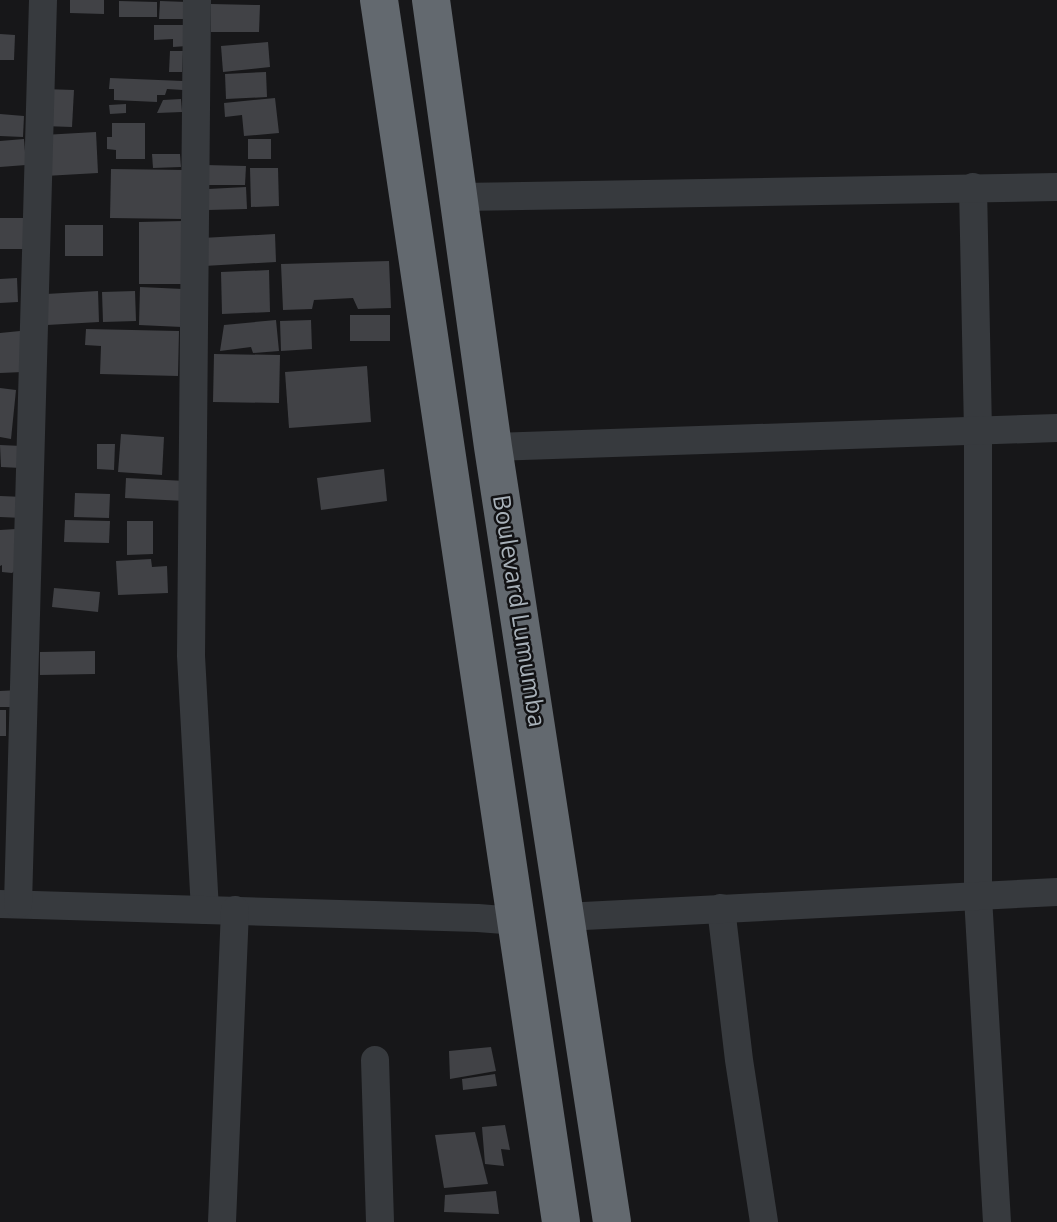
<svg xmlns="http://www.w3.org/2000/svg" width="1057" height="1222" font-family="'Open Sans',sans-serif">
	<rect width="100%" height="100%" fill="#171719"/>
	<g fill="#414246">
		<polygon points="70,0 104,0 104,14 70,13"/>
		<polygon points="119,1 157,2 157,17 119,17"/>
		<polygon points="160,1 187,2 186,19 159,19"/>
		<polygon points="211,4 260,5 259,32 211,32"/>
		<polygon points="154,25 187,25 187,46 173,47 173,39 154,40"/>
		<polygon points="0,34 15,35 14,60 0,60"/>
		<polygon points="268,42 270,67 223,72 221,46"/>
		<polygon points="170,51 183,51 182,72 169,72"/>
		<polygon points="266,72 267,97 226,99 225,74"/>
		<polygon points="110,78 183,81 183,90 167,89 165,95 157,95 157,102 114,100 114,89 109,89"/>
		<polygon points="44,89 74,90 72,127 43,126"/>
		<polygon points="275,98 279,133 244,136 242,115 225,117 224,103"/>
		<polygon points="181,99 182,112 157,113 163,100"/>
		<polygon points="126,104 126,113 110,114 109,105"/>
		<polygon points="0,114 24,116 23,137 0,136"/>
		<polygon points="112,123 145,123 145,159 116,159 116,150 107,149 107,137 112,137"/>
		<polygon points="96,132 98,173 45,176 43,135"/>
		<polygon points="24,139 26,165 0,167 0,141"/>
		<rect x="248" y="139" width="23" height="20"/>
		<polygon points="152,154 180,154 181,167 153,168"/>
		<polygon points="205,165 246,166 245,185 204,185"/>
		<polygon points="250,168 278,168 279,206 251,207"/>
		<polygon points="111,169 185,170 184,219 110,218"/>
		<polygon points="246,187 247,209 208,210 208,189"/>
		<rect x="0" y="218" width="24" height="31"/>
		<polygon points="183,221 183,284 139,284 139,222"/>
		<rect x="65" y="225" width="38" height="31"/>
		<polygon points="275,234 276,262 204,266 202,238"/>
		<polygon points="389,261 391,308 358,309 353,298 314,300 312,309 283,310 281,264"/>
		<polygon points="269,270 270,312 222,314 221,272"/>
		<polygon points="17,278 18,302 0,303 0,279"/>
		<polygon points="140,287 183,289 182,327 139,325"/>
		<polygon points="98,291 99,322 47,325 46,294"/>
		<polygon points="135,291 136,321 103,322 102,292"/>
		<rect x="350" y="315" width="40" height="26"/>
		<polygon points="276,320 279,351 253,353 251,347 220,351 224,325"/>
		<polygon points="311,320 312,349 281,351 280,321"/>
		<polygon points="86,329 179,331 178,376 100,374 101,346 85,345"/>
		<polygon points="20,331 23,372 0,373 0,333"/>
		<polygon points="214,354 280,355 279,403 213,402"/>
		<polygon points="367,366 371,422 289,428 285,372"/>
		<polygon points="0,388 16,390 11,439 0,437"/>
		<polygon points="121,434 164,437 162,475 118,472"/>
		<polygon points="97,444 115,444 114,470 97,469"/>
		<polygon points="0,445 22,446 21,468 1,467"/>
		<polygon points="384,469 387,501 321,510 317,478"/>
		<polygon points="126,478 186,481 185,501 125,498"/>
		<polygon points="75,493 110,494 109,518 74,517"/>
		<polygon points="0,496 24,497 23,518 0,517"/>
		<polygon points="65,520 110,521 109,543 64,542"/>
		<polygon points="127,521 153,521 153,554 127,555"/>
		<polygon points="16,529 23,563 12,573 2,572 2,565 0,566 0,530"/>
		<polygon points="151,559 152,567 167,566 168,593 118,595 116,561"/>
		<polygon points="54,588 100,592 98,612 52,607"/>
		<polygon points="95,651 95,674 40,675 40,652"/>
		<polygon points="20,690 20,707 0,707 0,691"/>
		<rect x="0" y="710" width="6" height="26"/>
		<polygon points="491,1047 496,1071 450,1079 449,1051"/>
		<polygon points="495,1074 497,1086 463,1090 462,1079"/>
		<polygon points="505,1125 510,1150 501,1149 504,1166 485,1164 482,1127"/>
		<polygon points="475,1132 488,1184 444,1188 435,1135"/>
		<polygon points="496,1191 499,1214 444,1212 445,1195"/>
	</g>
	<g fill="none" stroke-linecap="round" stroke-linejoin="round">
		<g stroke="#373a3e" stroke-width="28">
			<polyline points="197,0 191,656 205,910"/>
			<polyline points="973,187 978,431 978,897 997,1222"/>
			<polyline points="458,197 1057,187"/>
			<polyline points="493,447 1057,428"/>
			<polyline points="0,904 478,918 517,921"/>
			<polyline points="18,904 43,0"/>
			<polyline points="721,908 739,1060 764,1222"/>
			<polyline points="564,917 1057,892"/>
			<polyline points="375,1060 380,1222"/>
			<polyline points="222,1222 235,910"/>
		</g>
		<g stroke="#63696f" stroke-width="38">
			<polyline points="379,0 561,1222"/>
			<polyline points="431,0 493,447 612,1222"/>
		</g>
	</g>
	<g text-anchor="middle" stroke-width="5" stroke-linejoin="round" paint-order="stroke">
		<g font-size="24" fill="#a8b1b9" stroke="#121214">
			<text transform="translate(519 611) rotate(81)" y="8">Boulevard Lumumba</text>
		</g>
	</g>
</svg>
